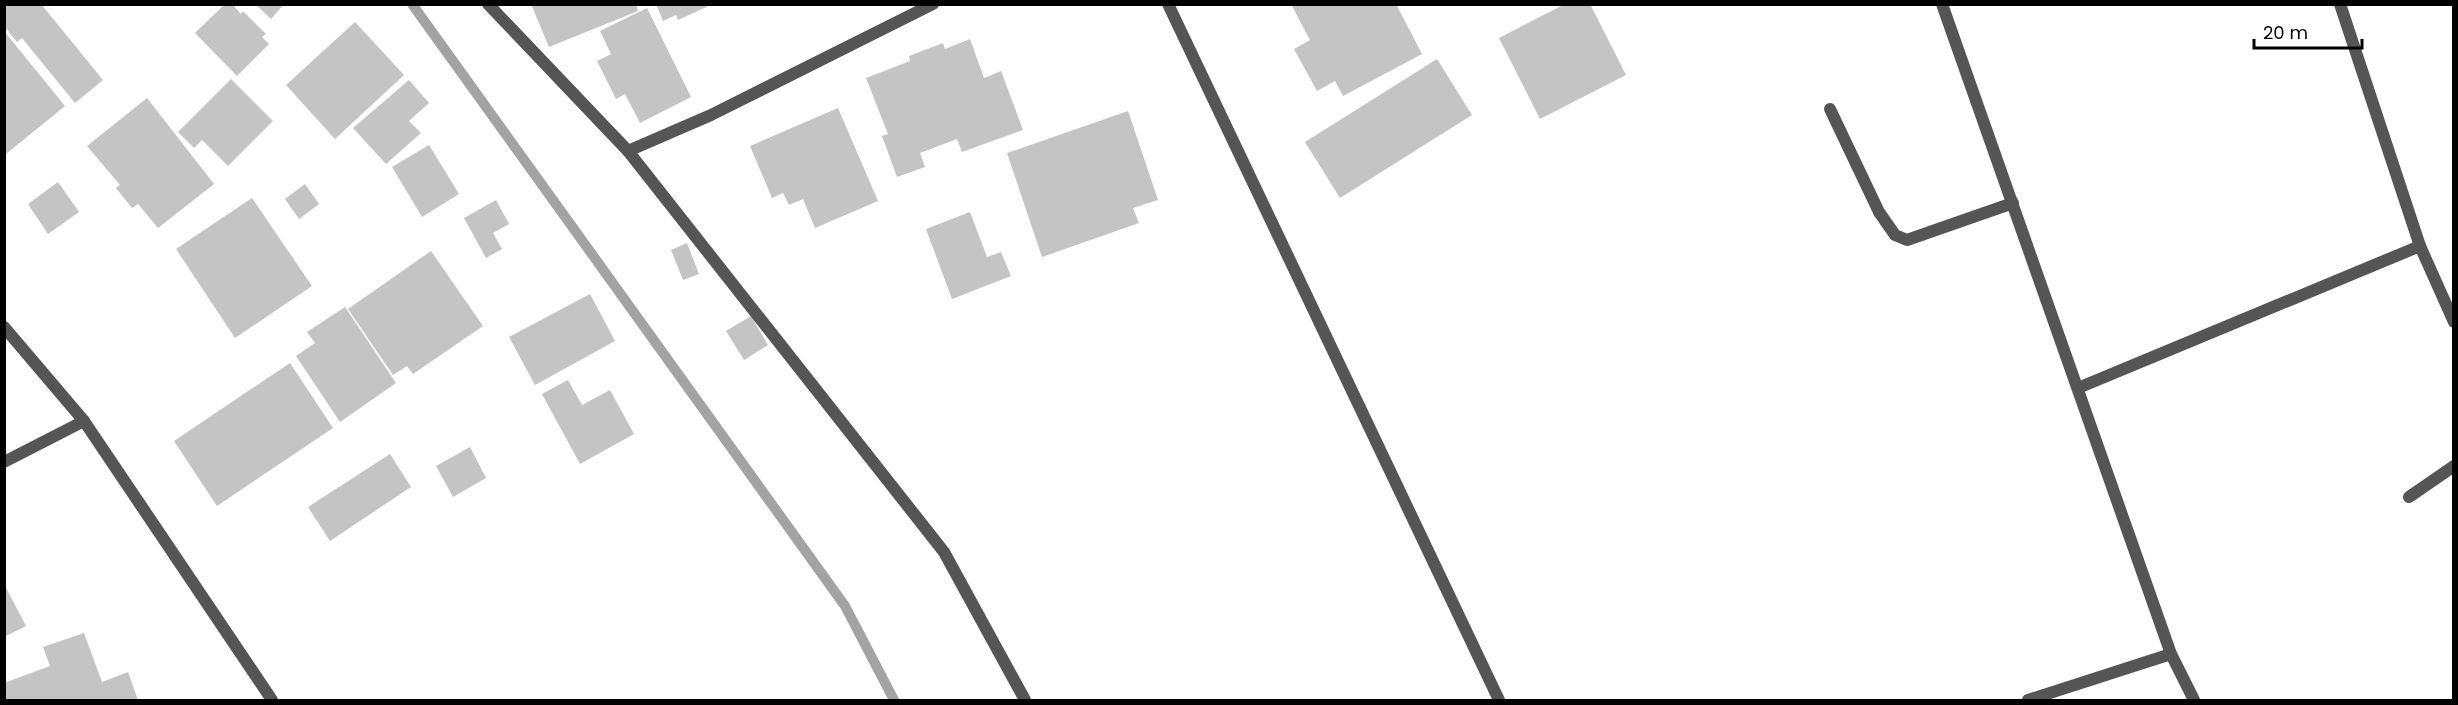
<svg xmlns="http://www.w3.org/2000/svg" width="2458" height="705" font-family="Poppins,sans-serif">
	<rect width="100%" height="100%" fill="#fff"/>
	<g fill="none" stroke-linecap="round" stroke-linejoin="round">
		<polyline stroke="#a3a3a3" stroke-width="10" points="412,4 845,606 894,700"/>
	</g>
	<g fill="#c4c4c4">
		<polygon points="4,4 41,4 103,80 75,103 22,38 17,42 4,26"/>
		<polygon points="225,4 232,4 241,14 243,11 266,34 262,37 269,44 237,76 195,33"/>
		<polygon points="255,4 284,4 271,19"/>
		<polygon points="531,4 636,4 638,11 549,47"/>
		<polygon points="656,4 713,4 678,20 676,15 663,21"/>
		<polygon points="1291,4 1396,4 1422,54 1343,96 1335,81 1317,91 1294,49 1310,40"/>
		<polygon points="1565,4 1590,4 1626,75 1540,119 1499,38"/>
		<polygon points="647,8 691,97 640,123 625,94 616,99 597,61 611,54 600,31"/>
		<polygon points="355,22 404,75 335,139 286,85"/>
		<polygon points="4,31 65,106 6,154 4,152"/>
		<polygon points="970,39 984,78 1001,71 1023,130 962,152 957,139 920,153 925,167 897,177 882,136 888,134 866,78 910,61 909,56 943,43 945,49"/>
		<polygon points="1437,59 1472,115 1340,198 1305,142"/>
		<polygon points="231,79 273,121 228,166 202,140 194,148 178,132"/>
		<polygon points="409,80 429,103 409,121 421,133 386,164 353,128"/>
		<polygon points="147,98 214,184 158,228 138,204 132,208 116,188 120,185 87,146"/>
		<polygon points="838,108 878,201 815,228 803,199 789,205 783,193 772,198 750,146"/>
		<polygon points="1128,111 1158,200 1133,208 1139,223 1042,257 1007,153"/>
		<polygon points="429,145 459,194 422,217 392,167"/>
		<polygon points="58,182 79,212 48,234 28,204"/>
		<polygon points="305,184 319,204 299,219 285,199"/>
		<polygon points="252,198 312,286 235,338 176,249"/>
		<polygon points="496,200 509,224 493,233 502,249 486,258 464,218"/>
		<polygon points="970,212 987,257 1001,252 1011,276 952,299 926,229"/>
		<polygon points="687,243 699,274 683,280 671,250"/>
		<polygon points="431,251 483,326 413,374 407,366 393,375 348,309"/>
		<polygon points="590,294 615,341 535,385 509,337"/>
		<polygon points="345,307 396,383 340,422 296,356 315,343 307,332"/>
		<polygon points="751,316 768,345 744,360 726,331"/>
		<polygon points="290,363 333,428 217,506 174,441"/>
		<polygon points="568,380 582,405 610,390 634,434 580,464 542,394"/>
		<polygon points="470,447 486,478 453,497 436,466"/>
		<polygon points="390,454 411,487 330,541 308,507"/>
		<polygon points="4,584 26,626 4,637"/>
		<polygon points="84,633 102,682 128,672 138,700 4,700 4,683 50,666 43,647"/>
	</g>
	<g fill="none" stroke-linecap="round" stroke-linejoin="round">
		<polyline stroke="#555" stroke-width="12" points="1830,109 1879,212 1895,235 1907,240 2013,203"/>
		<g stroke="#555" stroke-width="12">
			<polyline points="488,4 628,151 944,552 1025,700"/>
			<polyline points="1168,4 1499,700"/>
			<polyline points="1942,4 2171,654 2194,700"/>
			<polyline points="2340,4 2420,246"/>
			<polyline points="628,151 711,115 933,4"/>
			<polyline points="4,327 84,421 272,700"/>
			<polyline points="2078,388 2420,246 2454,322"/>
			<polyline points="4,462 84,421"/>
			<polyline points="2409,497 2454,466"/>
			<polyline points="2028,700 2171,654"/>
		</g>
	</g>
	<rect width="2458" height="705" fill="none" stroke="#000000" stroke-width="12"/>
	<path d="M2254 39v9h108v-9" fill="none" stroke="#000000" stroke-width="3"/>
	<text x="2263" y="39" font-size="18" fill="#000000" stroke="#ffffff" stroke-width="4.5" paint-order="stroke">20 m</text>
</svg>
